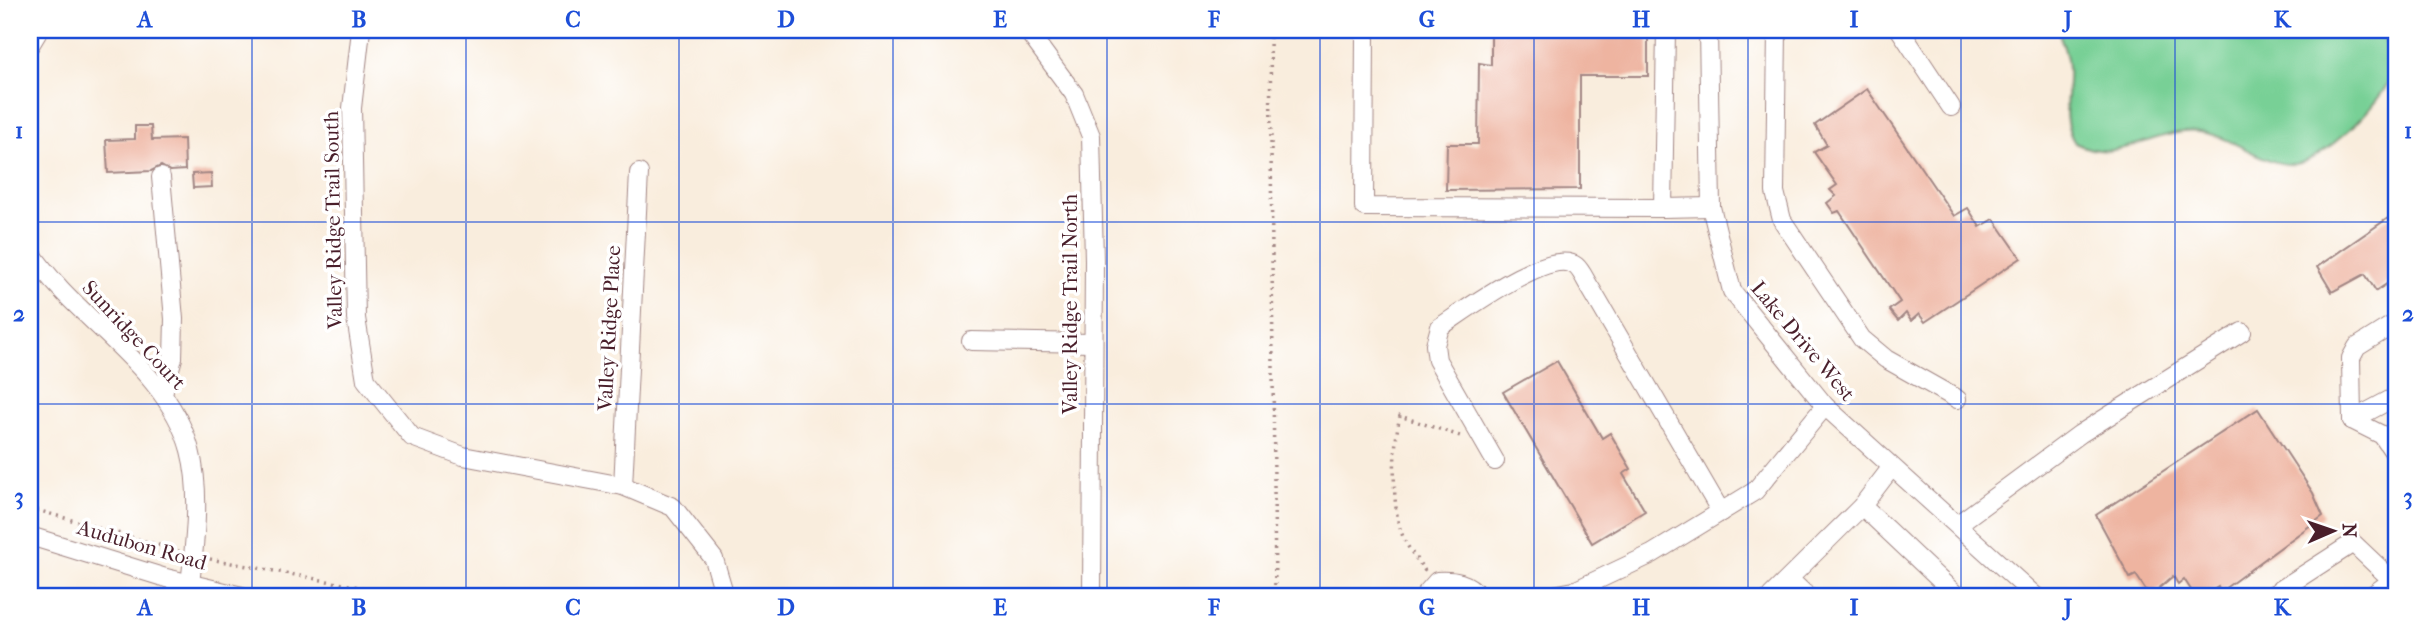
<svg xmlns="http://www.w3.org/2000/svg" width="2427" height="626" font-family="'IM FELL French Canon',serif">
	<rect width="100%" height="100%" fill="#fff"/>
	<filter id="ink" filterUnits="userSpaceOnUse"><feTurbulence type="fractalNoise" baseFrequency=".0143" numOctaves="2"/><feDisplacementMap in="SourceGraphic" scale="14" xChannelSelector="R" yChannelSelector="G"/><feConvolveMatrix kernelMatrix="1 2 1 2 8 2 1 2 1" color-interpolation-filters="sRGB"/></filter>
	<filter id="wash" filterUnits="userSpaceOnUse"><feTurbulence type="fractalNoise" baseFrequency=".00686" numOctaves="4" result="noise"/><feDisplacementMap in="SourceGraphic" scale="28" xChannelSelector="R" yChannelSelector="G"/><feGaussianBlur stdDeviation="1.57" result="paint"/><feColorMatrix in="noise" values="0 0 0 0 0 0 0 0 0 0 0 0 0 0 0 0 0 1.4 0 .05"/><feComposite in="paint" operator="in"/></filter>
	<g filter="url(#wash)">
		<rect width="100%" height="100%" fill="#f9eddd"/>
		<path fill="#78d096" stroke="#617860" stroke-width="2" d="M 2058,30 L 2379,30 C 2388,44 2394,57 2391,75 C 2385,100 2322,162 2295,164 C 2258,167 2228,127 2183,132 C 2142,137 2116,163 2075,143 C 2059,118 2070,95 2068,68 C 2068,55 2062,42 2058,30 Z"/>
		<g id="blocks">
			<g fill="#eeb4a0">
				<polygon points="1491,30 1648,30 1648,76 1580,76 1580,189 1446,190 1447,144 1478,144 1479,63 1491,65"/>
				<polygon points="1867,89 1954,216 1968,208 1980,227 1994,219 2021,258 1925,322 1919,314 1911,321 1906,313 1898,321 1889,310 1900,302 1839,211 1834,213 1827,203 1836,196 1830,190 1837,185 1814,152 1827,145 1815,125"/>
				<polygon points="135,126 151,126 152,140 184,139 185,170 170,171 161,166 151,171 108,173 106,140 135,139"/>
				<polygon points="211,173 212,187 193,188 192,174"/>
				<polygon points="2397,212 2397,277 2376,291 2365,274 2332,292 2317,267"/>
				<polygon points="1557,361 1602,438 1610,433 1631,469 1623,474 1645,511 1592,543 1503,392"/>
				<polygon points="2258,409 2313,493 2323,516 2220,592 2218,587 2203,596 2195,596 2184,579 2178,584 2173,576 2150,596 2136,575 2130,578 2096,515"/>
			</g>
		</g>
	</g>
	<g filter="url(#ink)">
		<use href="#blocks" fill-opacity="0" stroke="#a28684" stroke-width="2"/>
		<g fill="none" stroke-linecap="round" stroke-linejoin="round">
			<g stroke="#a28684" stroke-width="20">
				<g id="minor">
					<polyline points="361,30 352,108 356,318 366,380 412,437 463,456 623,486 673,507 714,559 725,596"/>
					<polyline points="1027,30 1074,94 1091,136 1094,260 1092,596"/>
					<polyline points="1365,30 1364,207 1663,208"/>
					<polyline points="1666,30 1663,208 1711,207"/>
					<polyline points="1708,30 1711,207 1732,291 1825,406 2035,596"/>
					<polyline points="1777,30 1775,192 1782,220 1862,339 1886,359 1957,399"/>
					<polyline points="1900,30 1951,107"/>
					<polyline points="30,45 39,30"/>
					<polyline points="161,177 174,319 173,358 163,393"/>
					<path d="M 30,251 C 76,321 167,366 190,450 C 201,491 195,541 190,584"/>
					<polyline points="971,341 1093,343"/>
					<polyline points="2352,420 2351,358 2357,347 2397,322"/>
					<polyline points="2352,420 2382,435 2397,457"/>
					<polyline points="2352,420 2397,396"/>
					<path d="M 1495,461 L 1437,360 L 1435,345 L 1440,327 C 1463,312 1551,246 1576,266 C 1582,271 1586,282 1591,289 L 1721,512"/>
					<polyline points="1891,468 1862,506 1957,596"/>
					<polyline points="623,486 639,173"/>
					<polyline points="1958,524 2080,434 2242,332"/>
					<polyline points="30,536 166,578 242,596"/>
					<polyline points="1789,579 1807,596"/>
					<path d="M 1424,596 L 1437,581 C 1454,580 1468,582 1479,596"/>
					<polyline points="1548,596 1574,591 1652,554 1755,491 1825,406"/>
					<polyline points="1771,596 1862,506"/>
					<polyline points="2271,596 2353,543 2392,580"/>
					<polyline points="2371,596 2397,577"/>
				</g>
			</g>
			<g stroke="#a28684" stroke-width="3.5" stroke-dasharray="2 5" stroke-linecap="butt">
				<polyline points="1270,30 1275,596"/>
				<polyline points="30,508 179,551"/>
				<polyline points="210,559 407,596"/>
				<path d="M 1425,571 C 1417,559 1407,548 1402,534 C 1391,508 1393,444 1400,416 L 1460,436"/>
			</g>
			<use href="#minor" stroke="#fff" stroke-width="18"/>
		</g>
	</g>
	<path fill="none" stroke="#1d4ed8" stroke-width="2" stroke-opacity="0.55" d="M 252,30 L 252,596M 466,30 L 466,596M 679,30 L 679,596M 893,30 L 893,596M 1107,30 L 1107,596M 1320,30 L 1320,596M 1534,30 L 1534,596M 1748,30 L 1748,596M 1961,30 L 1961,596M 2175,30 L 2175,596M 30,222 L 2397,222M 30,404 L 2397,404"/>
	<g text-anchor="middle" stroke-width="7" stroke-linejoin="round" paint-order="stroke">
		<g font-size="21" fill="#4a1f2b" stroke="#fff">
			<text transform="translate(333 220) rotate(-91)" y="7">Valley Ridge Trail South</text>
			<text transform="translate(1070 304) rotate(-90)" y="7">Valley Ridge Trail North</text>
			<text transform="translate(609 328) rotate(-87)" y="7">Valley Ridge Place</text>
			<text transform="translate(134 335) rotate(47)" y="7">Sunridge Court</text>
			<text transform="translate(1803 341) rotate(50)" y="7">Lake Drive West</text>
			<text transform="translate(142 545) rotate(16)" y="7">Audubon Road</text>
		</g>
	</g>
	<rect width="2427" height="626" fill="none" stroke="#fff" stroke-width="77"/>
	<g transform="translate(2333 531) rotate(88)" stroke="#ffffff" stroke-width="5" paint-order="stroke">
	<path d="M0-5L12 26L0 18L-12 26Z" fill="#4a1f2b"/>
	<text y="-10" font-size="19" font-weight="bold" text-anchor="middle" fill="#4a1f2b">N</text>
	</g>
	<rect x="38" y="38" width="2350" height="550" fill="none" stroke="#1d4ed8" stroke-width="2.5"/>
	<g font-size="23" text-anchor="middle" font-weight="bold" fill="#1d4ed8">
		<text x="145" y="27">A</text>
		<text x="359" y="27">B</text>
		<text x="573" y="27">C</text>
		<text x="786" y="27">D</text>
		<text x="1000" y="27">E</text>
		<text x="1214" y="27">F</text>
		<text x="1427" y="27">G</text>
		<text x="1641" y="27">H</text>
		<text x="1854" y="27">I</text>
		<text x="2068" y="27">J</text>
		<text x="2282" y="27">K</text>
		<text x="19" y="138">1</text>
		<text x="2408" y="138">1</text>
		<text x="19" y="321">2</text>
		<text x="2408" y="321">2</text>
		<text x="19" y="504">3</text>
		<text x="2408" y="504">3</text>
		<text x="145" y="615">A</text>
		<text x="359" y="615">B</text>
		<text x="573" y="615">C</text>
		<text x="786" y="615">D</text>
		<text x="1000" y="615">E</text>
		<text x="1214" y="615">F</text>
		<text x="1427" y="615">G</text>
		<text x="1641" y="615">H</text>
		<text x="1854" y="615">I</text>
		<text x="2068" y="615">J</text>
		<text x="2282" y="615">K</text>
	</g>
</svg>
